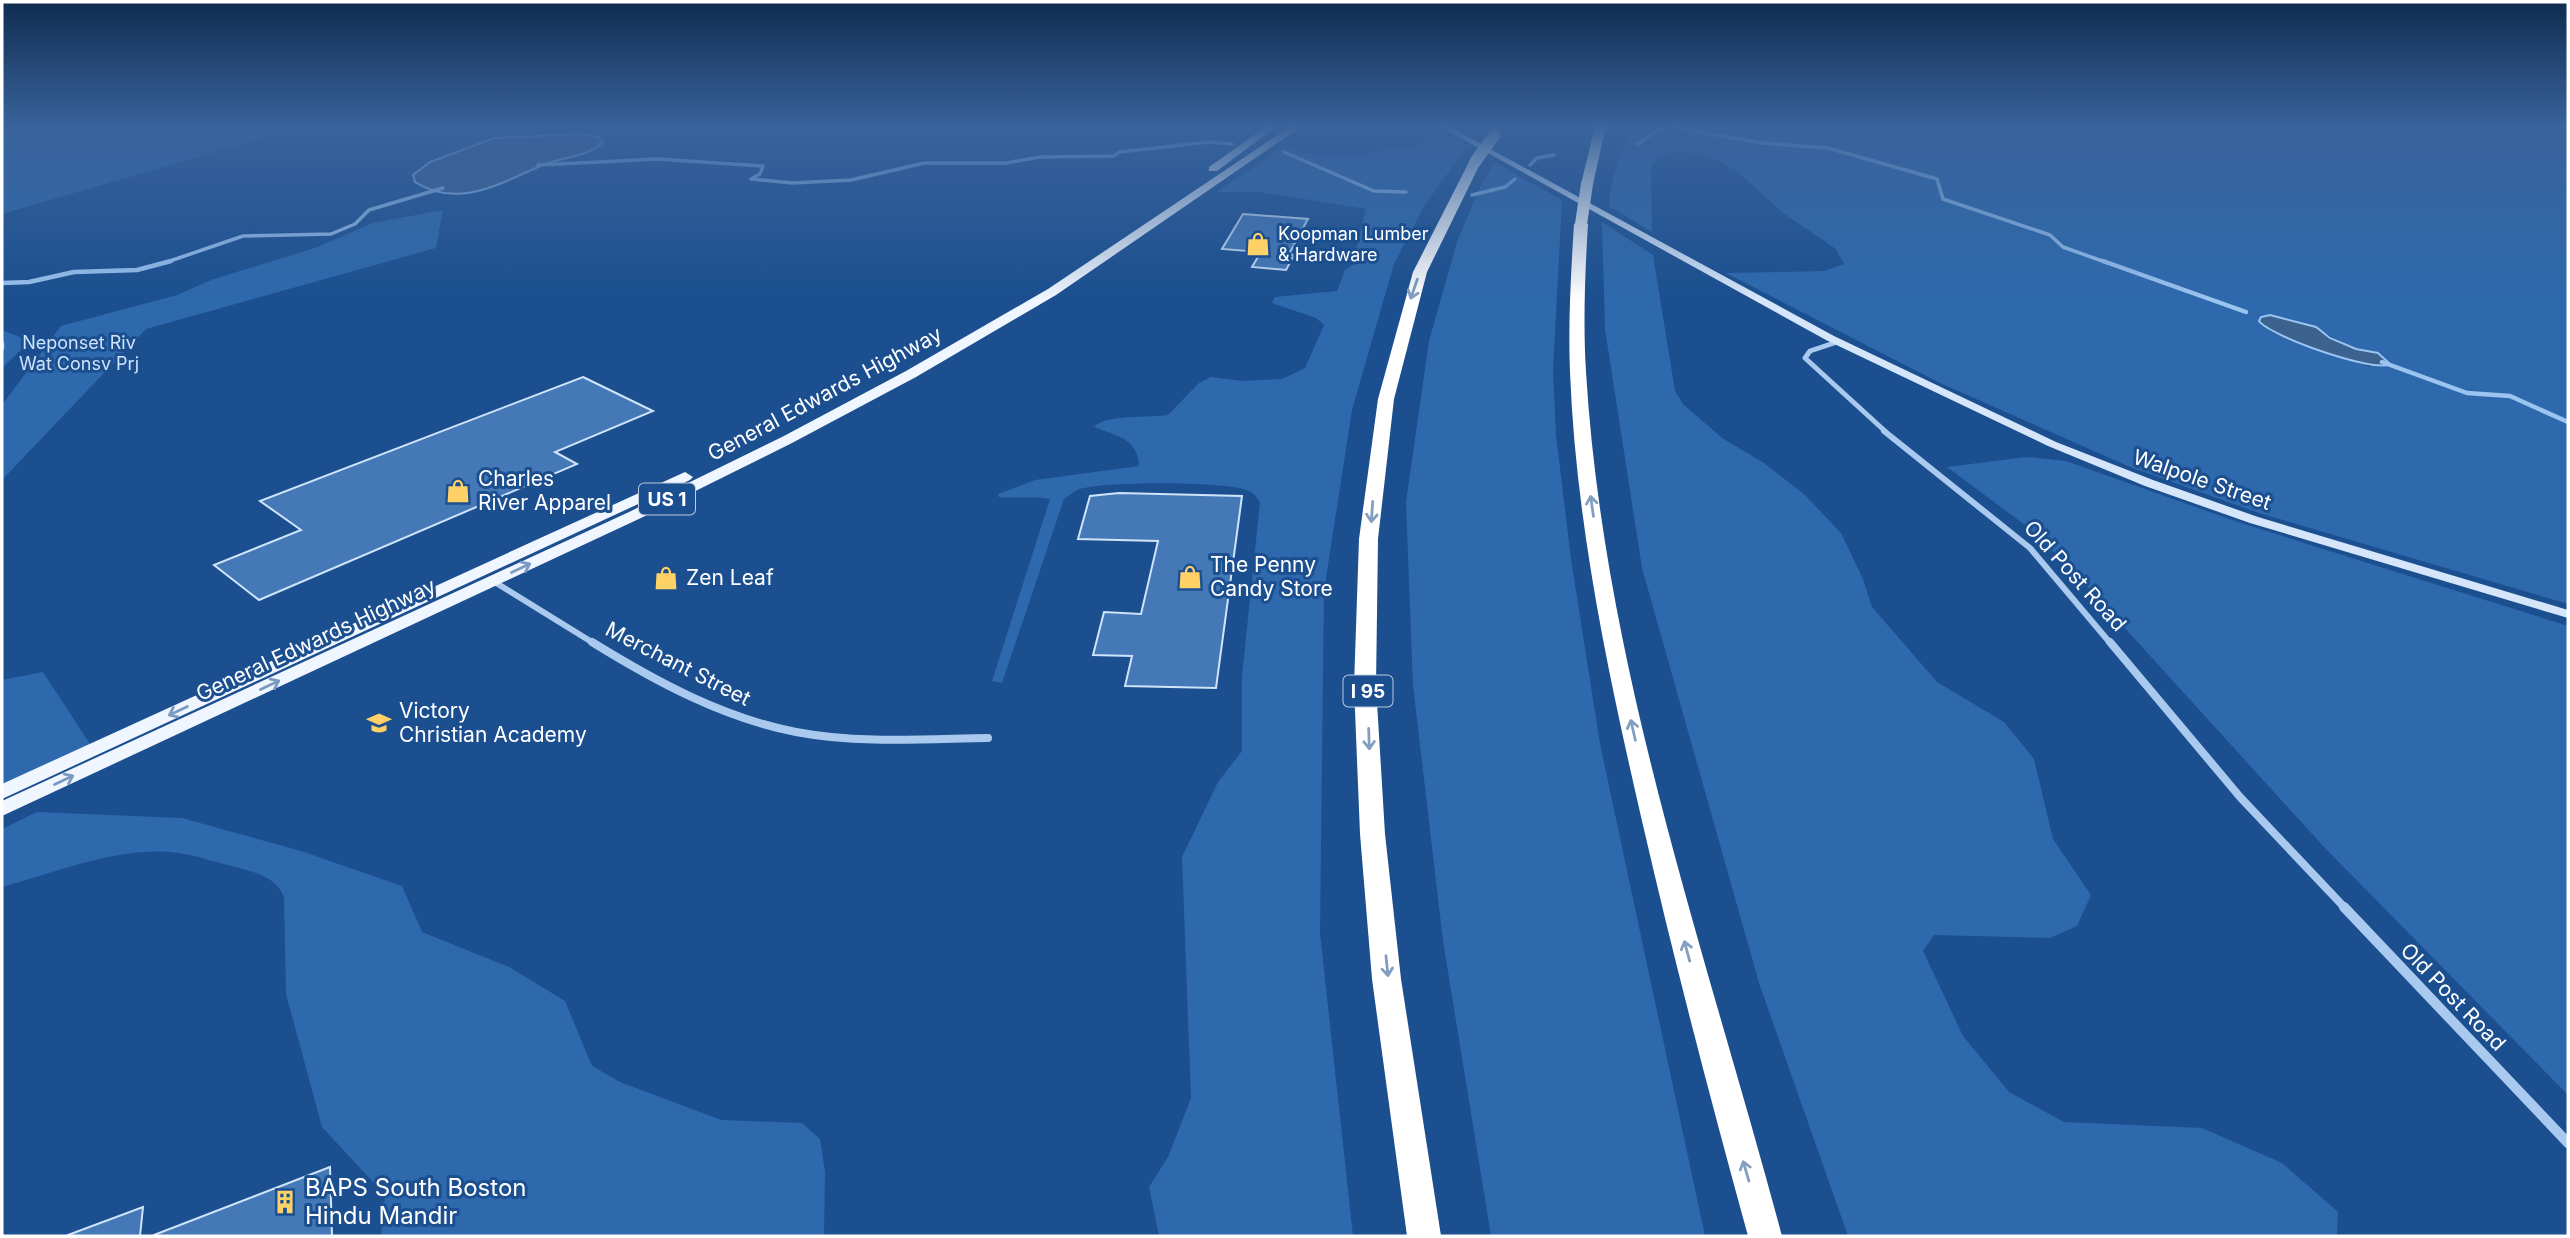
<svg xmlns="http://www.w3.org/2000/svg" width="2570" height="1238" font-family="Inter,sans-serif">
	<rect width="100%" height="100%" fill="#1b4f8f"/>
	<g fill="#2e69ad" fill-rule="evenodd">
		<polygon points="2,126 304,126 2,214"/>
		<path d="M 1635,126 L 2568,126 L 2568,604 L 2259,513 L 2130,467 L 1940,383 L 1726,273 L 1824,271 L 1844,264 L 1836,249 L 1783,213 L 1736,170 L 1719,161 L 1696,153 L 1676,152 L 1658,156 L 1651,168 L 1652,232 L 1609,206 C 1611,181 1620,148 1635,126 ZM 2270,315 L 2305,323 L 2356,349 L 2378,353 L 2370,367 L 2273,331 Z"/>
		<path d="M 1439,132 L 1468,145 L 1424,206 L 1394,264 L 1352,410 L 1324,591 L 1320,933 L 1353,1236 L 1159,1236 L 1149,1187 L 1168,1157 L 1191,1098 L 1182,857 L 1218,782 L 1242,751 L 1242,676 L 1260,502 C 1257,498 1254,493 1249,491 C 1228,481 1100,481 1077,490 C 1073,492 1068,497 1064,499 L 1002,683 L 992,681 L 1050,499 C 1032,495 1017,499 999,497 L 998,494 L 1035,480 L 1139,466 C 1138,437 1115,436 1094,427 C 1105,414 1150,418 1168,415 L 1199,383 L 1211,377 L 1242,381 L 1282,379 L 1305,368 L 1324,325 L 1316,318 L 1272,303 L 1275,297 L 1337,291 L 1345,270 L 1363,258 L 1363,254 L 1356,250 L 1366,209 L 1260,192 L 1216,192 L 1285,146 L 1306,154 L 1360,155 L 1387,148 L 1413,148 Z"/>
		<polygon points="1495,163 1562,200 1553,371 1556,435 1571,559 1600,744 1705,1236 1491,1236 1443,941 1413,685 1406,502 1429,341 1458,239 1481,185"/>
		<polygon points="443,210 436,248 146,329 2,480 2,405 61,326 177,295 211,280 318,247 372,223"/>
		<polygon points="1602,222 1653,255 1675,391 1683,404 1722,438 1764,463 1805,495 1841,533 1863,579 1872,607 1937,682 2004,722 2034,759 2053,839 2091,895 2077,926 2050,938 1934,935 1923,951 1963,1036 2009,1092 2064,1122 2202,1128 2282,1163 2338,1212 2337,1236 1848,1236 1759,983 1642,568 1605,329"/>
		<polygon points="2,330 30,341 2,368"/>
		<polygon points="2026,457 2066,461 2238,522 2568,626 2568,1095 2323,846 2073,571 2029,528 1947,467"/>
		<polygon points="43,672 92,747 2,788 2,680"/>
		<path d="M 37,812 L 182,818 L 301,851 L 402,886 L 422,932 L 509,967 L 565,1001 L 592,1066 L 620,1082 L 721,1120 L 802,1123 L 820,1139 L 825,1172 L 824,1236 L 381,1236 L 385,1195 L 322,1127 L 286,994 L 284,897 C 276,876 251,871 231,866 C 211,861 190,853 169,852 C 114,848 54,873 2,887 L 2,829 Z"/>
	</g>
	<g fill="#3c6290" stroke="#9cc4f0" stroke-width="2">
		<path d="M 581,134 L 598,137 L 603,142 C 589,157 562,157 543,165 C 502,182 459,210 415,182 L 413,175 L 430,162 L 494,138 Z"/>
		<path d="M 2270,315 L 2316,327 L 2330,338 L 2356,349 L 2378,353 L 2390,364 C 2373,373 2270,336 2259,321 L 2261,317 Z"/>
	</g>
	<g fill="none" stroke-linecap="round" stroke-linejoin="round">
		<g stroke="#9cc4f0" stroke-width="3.5">
			<polyline points="1637,144 1658,130 1676,128 1763,143 1828,148 1937,179 1943,199 2050,235 2063,247 2108,263"/>
			<polyline points="1284,152 1374,191 1406,192"/>
			<polyline points="538,165 657,159 763,166 760,174 751,179 792,183 851,180 924,163 1006,163 1040,157 1114,156 1119,152 1209,142 1232,144"/>
			<polyline points="1530,165 1537,158 1554,155"/>
			<polyline points="1472,195 1505,187 1515,179"/>
			<polyline points="164,263 243,236 331,234 355,224 369,210 443,188"/>
		</g>
		<g stroke="#9cc4f0" stroke-width="4.5">
			<polyline points="2103,261 2246,312"/>
			<polyline points="2,283 29,282 74,272 137,270 171,261"/>
			<polyline points="2,343 2,348"/>
			<polyline points="2382,362 2467,393 2510,396 2568,422"/>
		</g>
	</g>
	<g fill="#4478b7" stroke="#cfe3fa" stroke-width="2">
		<polygon points="1243,214 1308,219 1289,254 1294,255 1286,270 1252,267 1261,252 1222,249"/>
		<polygon points="583,377 653,411 555,452 577,464 259,600 214,565 301,530 260,501"/>
		<polygon points="1119,493 1242,496 1216,688 1125,686 1132,656 1093,655 1104,612 1141,614 1158,541 1078,539 1090,496"/>
		<polygon points="330,1167 332,1236 154,1236 154,1235"/>
		<polygon points="143,1207 140,1236 68,1236 68,1235"/>
	</g>
	<g fill="none" stroke-linecap="round" stroke-linejoin="round">
		<polyline stroke="#a9c9ee" stroke-width="5" points="1837,342 1810,351 1805,358 1886,432"/>
		<g stroke="#a9c9ee" stroke-width="6">
			<polyline points="1884,431 2030,548 2111,644"/>
			<polyline points="493,581 595,644"/>
		</g>
		<g stroke="#a9c9ee" stroke-width="8">
			<path d="M 592,642 C 655,681 723,718 796,732 C 859,744 925,739 988,738"/>
			<polyline points="2110,642 2240,797 2346,909"/>
		</g>
		<polyline stroke="#a9c9ee" stroke-width="10" points="2344,907 2568,1143"/>
		<polygon fill="#d6e6fa" fill-rule="evenodd" points="1439,126 1448,126 1834,336 2056,442 2153,480 2258,517 2568,610 2568,618 2250,523 2145,486 2048,446 1826,340"/>
		<g fill="#f0f6ff" fill-rule="evenodd">
			<polygon points="1267,126 1277,126 1217,171 1209,171 1209,167"/>
			<polygon points="1291,126 1302,126 1056,295 916,377 792,443 641,518 2,816 2,801 629,512 782,437 906,371 1048,289"/>
			<polygon points="685,472 693,477 690,480 2,799 2,784"/>
		</g>
		<g fill="#fff" fill-rule="evenodd">
			<polygon points="1595,126 1606,126 1593,184 1587,188 1581,184"/>
			<polygon points="1475,158 1481,162 1427,272 1394,399 1378,539 1376,686 1385,834 1401,979 1441,1236 1407,1236 1372,979 1360,834 1354,686 1359,539 1378,399 1413,272 1469,162"/>
			<path d="M 1581,220 L 1588,224 C 1585,273 1583,323 1586,372 C 1604,668 1706,952 1782,1236 L 1748,1236 C 1710,1098 1674,960 1642,821 C 1608,673 1576,524 1570,372 C 1568,323 1571,273 1574,224 Z"/>
		</g>
		<g stroke="#fff" stroke-width="12">
			<polyline points="1475,162 1495,134"/>
			<polyline points="1581,224 1587,184"/>
		</g>
	</g>
	<defs><path id="oneway-shaft" d="M-6 0H5M1.5-3L5.5 0L1.5 3" fill="none" stroke-width="1.6" stroke-linecap="round" stroke-linejoin="round" transform="scale(1.75)"/></defs>
	<g stroke="#829ec1">
		<use href="#oneway-shaft" transform="translate(1414 289) rotate(109)"/>
		<use href="#oneway-shaft" transform="translate(1592 506) rotate(-98)"/>
		<use href="#oneway-shaft" transform="translate(1372 512) rotate(94)"/>
		<use href="#oneway-shaft" transform="translate(1633 730) rotate(-103)"/>
		<use href="#oneway-shaft" transform="translate(1369 739) rotate(88)"/>
		<use href="#oneway-shaft" transform="translate(1687 951) rotate(-105)"/>
		<use href="#oneway-shaft" transform="translate(1387 966) rotate(84)"/>
		<use href="#oneway-shaft" transform="translate(1746 1171) rotate(-106)"/>
	</g>
	<g stroke="#7b9ac1">
		<use href="#oneway-shaft" transform="translate(521 568) rotate(-25)"/>
		<use href="#oneway-shaft" transform="translate(270 685) rotate(-25)"/>
		<use href="#oneway-shaft" transform="translate(178 711) rotate(155)"/>
		<use href="#oneway-shaft" transform="translate(64 780) rotate(-25)"/>
	</g>
	<linearGradient id="sky" x2="0" y2="1"><stop stop-color="#0f2b4f"/><stop offset="0.42" stop-color="#39639b"/><stop offset="1" stop-color="#39639b" stop-opacity="0"/></linearGradient>
	<rect width="2570" height="300" fill="url(#sky)"/>
	<defs>
		<g id="shop-bare" transform="scale(1.89)"><path d="M-5-2.5h2.3a2.7 3.5 0 0 1 5.4 0H5L5.5 6h-11ZM-1.5-2.5h3a1.5 2.3 0 0 0-3 0Z" fill="#ffd166" stroke="#1b4f8f" stroke-width="2.5" paint-order="stroke"/></g>
		<g id="school-bare" transform="scale(1.89)"><path d="M0-5L7-2L0 1L-7-2ZM-4 1L0 2.5L4 1V4Q0 6-4 4Z" fill="#ffd166" stroke="#1b4f8f" stroke-width="2.5" paint-order="stroke"/></g>
		<g id="building-bare" transform="scale(1.89)"><path d="M-4-6H4V6H1V3H-1V6H-4ZM-2.5-4.3h1.7v1.8h-1.7ZM.8-4.3h1.7v1.8H.8ZM-2.5-1h1.7V.8h-1.7ZM.8-1h1.7V.8H.8Z" fill="#ffd166" stroke="#1b4f8f" stroke-width="2.5" paint-order="stroke"/></g>
	</defs>
	<g fill-rule="evenodd">
		<use href="#shop-bare" x="1258" y="244"/>
		<use href="#shop-bare" x="458" y="491"/>
		<use href="#shop-bare" x="1190" y="577"/>
		<use href="#shop-bare" x="666" y="578"/>
		<use href="#school-bare" x="379" y="723"/>
		<use href="#building-bare" x="285" y="1202"/>
	</g>
	<g text-anchor="middle" stroke-width="6" stroke-linejoin="round" paint-order="stroke">
		<g font-size="18" fill="#fff" stroke="#1b4f8f" text-anchor="start">
			<text x="1278" y="240">Koopman Lumber<tspan x="1278" dy="21">&amp; Hardware</tspan></text>
		</g>
		<g font-size="18" fill="#cfe3fa" stroke="#1b4f8f">
			<text x="79" y="349">Neponset Riv<tspan x="79" dy="21">Wat Consv Prj</tspan></text>
		</g>
		<g fill="#1b4f8f" stroke="#bbcadd" stroke-width="2">
			<rect x="639" y="483.5" width="56" height="31" rx="5"/>
			<rect x="1343.5" y="675.5" width="49" height="31" rx="5"/>
		</g>
		<g font-size="19" font-weight="bold" fill="#fff">
			<text x="667" y="506">US 1</text>
			<text x="1368" y="698">I 95</text>
		</g>
		<g font-size="21" fill="#fff" stroke="#1b4f8f">
			<text transform="translate(825 394) rotate(-28)" y="7">General Edwards Highway</text>
			<text transform="translate(2202 480) rotate(19)" y="7">Walpole Street</text>
			<text transform="translate(2075 576) rotate(48)" y="7">Old Post Road</text>
			<text transform="translate(316 640) rotate(-25)" y="7">General Edwards Highway</text>
			<text transform="translate(678 664) rotate(27)" y="7">Merchant Street</text>
			<text transform="translate(2453 997) rotate(46)" y="7">Old Post Road</text>
		</g>
		<g font-size="21" fill="#fff" stroke="#1b4f8f" text-anchor="start">
			<text x="478" y="486">Charles<tspan x="478" dy="24">River Apparel</tspan></text>
			<text x="1210" y="572">The Penny<tspan x="1210" dy="24">Candy Store</tspan></text>
			<text x="686" y="585">Zen Leaf</text>
			<text x="399" y="718">Victory<tspan x="399" dy="24">Christian Academy</tspan></text>
		</g>
		<g font-size="24" fill="#fff" stroke="#1b4f8f" text-anchor="start">
			<text x="305" y="1196">BAPS South Boston<tspan x="305" dy="28">Hindu Mandir</tspan></text>
		</g>
	</g>
	<rect width="2570" height="1238" fill="none" stroke="#ffffff" stroke-width="7"/>
</svg>
